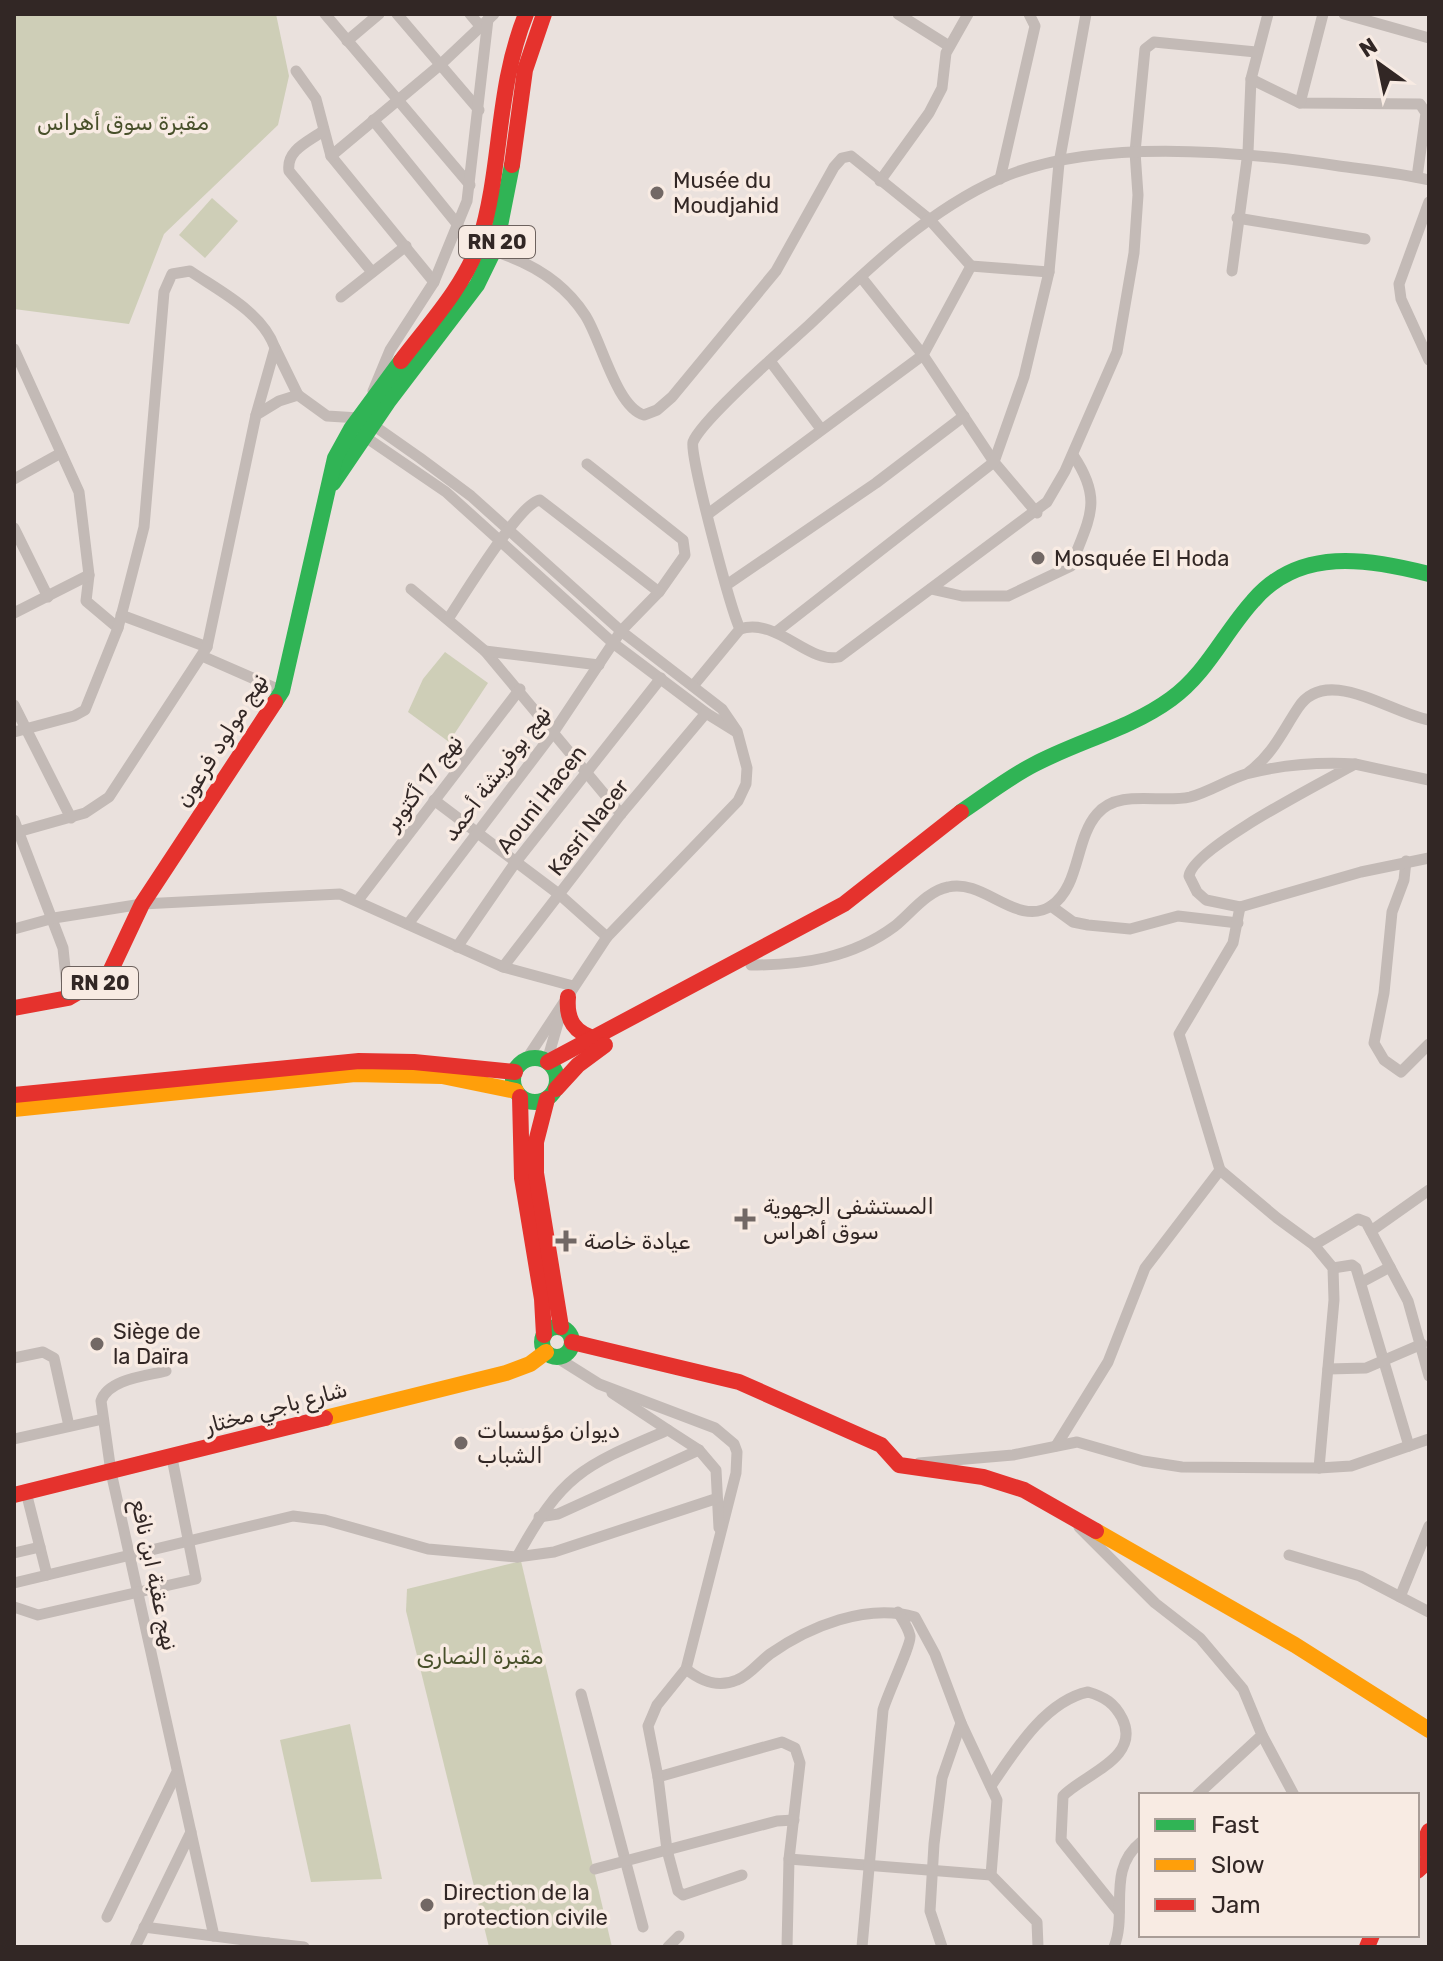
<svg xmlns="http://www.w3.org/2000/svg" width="1443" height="1961" font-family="Rubik,'Noto Naskh Arabic',sans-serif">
	<rect width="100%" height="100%" fill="#eae1dd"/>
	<g fill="#ceceb7">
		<polygon points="14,14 276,14 289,76 278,125 164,234 129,324 14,309"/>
		<polygon points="212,198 238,221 205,258 179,235"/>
		<polygon points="445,652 488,683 449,742 408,712 423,679"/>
		<polygon points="521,1561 612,1947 489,1947 406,1611 407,1589"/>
		<polygon points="350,1724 382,1879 311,1882 280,1740"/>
	</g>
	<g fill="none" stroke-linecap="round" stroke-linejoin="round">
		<g stroke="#c3bab6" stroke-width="11">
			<polyline points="325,14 470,185"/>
			<polyline points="397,14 479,110"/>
			<polyline points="470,14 481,27"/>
			<polyline points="898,14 949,46"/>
			<polyline points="1344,14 1429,38"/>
			<polyline points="347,41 379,14"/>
			<polyline points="296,71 316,99 331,156 434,282"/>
			<polyline points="1251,79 1300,103 1420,104 1426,113 1417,177"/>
			<polyline points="1300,103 1323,14"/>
			<polyline points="373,120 458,225"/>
			<path d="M 323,131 C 308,142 286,150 289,171 L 372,272"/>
			<polyline points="331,156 440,65 494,14"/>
			<polyline points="1000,179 1035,26 1029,14"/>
			<polyline points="880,181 929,113 942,88 946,53 968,14"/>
			<polyline points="1429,202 1399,284 1401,299 1429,360"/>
			<polyline points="1237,218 1365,239"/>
			<path d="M 490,250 C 528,261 563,281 585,315 C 601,339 616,407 644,415 L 657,410 L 672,397 L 776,271 L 834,167 L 842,158 L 851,156 L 929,219 L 971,266 L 923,355 L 708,514"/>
			<polyline points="971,266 1049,272"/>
			<polyline points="1232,271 1248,152 1251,79 1268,14"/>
			<polyline points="861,277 923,355 994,462 1037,513"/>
			<polyline points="341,297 406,246"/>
			<polyline points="14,349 79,492 89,575 86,601 118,628 85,710 74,716 14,732"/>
			<polyline points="770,361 821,429"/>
			<polyline points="373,391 390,350 434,282 467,201 488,19"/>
			<polyline points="256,415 275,348 298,395"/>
			<polyline points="361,434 446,492 613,643 706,713 735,731"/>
			<polyline points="587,464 683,540 685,555 659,592"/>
			<polyline points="14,479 61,453"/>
			<polyline points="14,528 48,597"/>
			<polyline points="728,584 876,483 964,416"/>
			<polyline points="411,589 485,651 621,814"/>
			<path d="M 931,589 L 962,596 L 1008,596 L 1071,566 C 1089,518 1104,501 1073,455"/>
			<polyline points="14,613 89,575"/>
			<polyline points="121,615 207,647"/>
			<path d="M 118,628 L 144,527 L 164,292 L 172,274 L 190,271 C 221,292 262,312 275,348"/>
			<path d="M 740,629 C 777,617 808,664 839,657 L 1047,502 L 1065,471 L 1117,352 L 1134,253 L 1138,195 L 1135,152 L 1145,49 L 1154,42 L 1256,52"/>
			<polyline points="776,632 994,462 1024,377 1049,272 1059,163 1086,14"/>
			<polyline points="485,651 599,665"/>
			<polyline points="202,656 282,691"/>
			<path d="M 693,686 L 740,629 C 731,610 689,455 693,442 C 702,419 785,347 808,326 C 865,272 925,212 999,179 C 1093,137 1240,151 1339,166 C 1369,170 1400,173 1429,180"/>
			<polyline points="14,705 71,818"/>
			<polyline points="1355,764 1429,780"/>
			<path d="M 1249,772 C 1273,754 1282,732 1298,708 C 1326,664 1390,713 1429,720"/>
			<polyline points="434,800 560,895 607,937"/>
			<polyline points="14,820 63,948 68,998"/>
			<polyline points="14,833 85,813 109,797 207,647 256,415 279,401 298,395 327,416 359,418 373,425 420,458 471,496 621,631 722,709 737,731 747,768 746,784 738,801 607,937 526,1060"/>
			<polyline points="1406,861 1404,880 1392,912 1384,993 1374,1043 1384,1060 1401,1072 1429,1044"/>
			<polyline points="359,899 520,689"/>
			<polyline points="1051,906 1073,922 1088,925 1130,929 1178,916 1238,923"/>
			<path d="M 408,924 L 553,733 L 621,631 L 659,592 L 540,500 C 519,503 463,597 448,619"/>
			<polyline points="14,929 54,918 142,904 340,894 503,967 573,986"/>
			<polyline points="457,947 515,863 661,678"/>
			<path d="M 751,965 C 803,965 852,958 895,926 C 911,913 927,891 948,887 C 984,878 1017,928 1051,906 C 1080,887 1075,839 1097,814 C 1119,788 1160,804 1190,797 C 1209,792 1227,780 1246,774 C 1281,765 1319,762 1355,764 C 1325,781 1192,848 1189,876 L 1197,892 L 1206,900 L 1240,907 L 1361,872 L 1429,858"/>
			<polyline points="503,967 621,814 706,713"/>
			<polyline points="547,1061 560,1016"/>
			<polyline points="1220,1170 1179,1034 1233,943 1240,907"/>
			<polyline points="1371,1231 1429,1190"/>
			<polyline points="1333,1268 1352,1265 1356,1268 1409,1446"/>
			<polyline points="1362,1282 1390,1267"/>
			<polyline points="556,1357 599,1384 715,1428 734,1444 737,1452 736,1473 686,1669 657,1705 648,1726 658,1777 782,1742 795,1748 800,1763 789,1859 787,1947"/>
			<polyline points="14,1358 43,1352 54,1358 69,1426"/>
			<polyline points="1328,1369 1366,1368 1422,1344"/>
			<path d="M 166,1371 C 146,1376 108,1379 101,1401 L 111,1472 L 214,1936"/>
			<polyline points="668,1430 699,1450 716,1470 719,1528"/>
			<polyline points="14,1439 103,1419"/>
			<polyline points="1056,1446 1108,1362 1145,1268 1220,1170 1277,1218 1314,1245"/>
			<polyline points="919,1463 1013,1455 1077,1442 1143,1461 1182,1467 1319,1468 1351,1466 1429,1439"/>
			<polyline points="1319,1468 1334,1300 1333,1268 1314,1245 1358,1219 1366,1222 1408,1301 1429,1376"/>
			<polyline points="26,1492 47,1575"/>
			<polyline points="539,1517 558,1514 699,1450"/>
			<polyline points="1079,1527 1155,1603 1200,1638 1243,1689 1262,1735 1197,1795"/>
			<polyline points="14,1553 40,1547"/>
			<polyline points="1289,1555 1360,1576 1429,1612"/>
			<path d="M 517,1557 C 563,1473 583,1466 668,1430 L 612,1393"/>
			<polyline points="14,1583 293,1516 325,1520 428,1549 517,1557 554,1552 715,1499"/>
			<polyline points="1400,1597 1429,1526"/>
			<polyline points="14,1607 38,1615 196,1579 172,1458"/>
			<path d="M 686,1669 C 702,1682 718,1688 737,1680 C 750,1675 759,1662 770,1654 C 810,1626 867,1603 915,1617 L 935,1654 L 961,1723 L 997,1800 L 991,1875 L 1037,1922 L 1038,1947"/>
			<polyline points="581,1694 643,1927"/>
			<polyline points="1262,1735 1294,1795"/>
			<polyline points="658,1777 667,1850 678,1891 683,1895 742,1875"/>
			<path d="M 991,1786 C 1014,1752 1045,1701 1088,1692 C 1105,1697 1114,1703 1122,1718 C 1142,1758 1084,1774 1063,1796 L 1061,1840 L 1119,1912"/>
			<polyline points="789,1859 991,1875"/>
			<polyline points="595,1869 777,1821 794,1820"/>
			<polyline points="107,1917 176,1774"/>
			<polyline points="144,1927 268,1943 272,1947"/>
			<polyline points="268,1943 304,1947"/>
			<polyline points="135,1947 191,1832"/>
			<polyline points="668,1947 679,1936"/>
			<path d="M 862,1947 L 883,1710 C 887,1695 912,1643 910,1636 C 908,1627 902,1619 898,1612"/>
			<polyline points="942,1947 930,1911 934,1844 942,1778 961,1723"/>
			<path d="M 1114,1947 C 1128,1912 1106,1870 1141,1842"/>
		</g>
		<g stroke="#30b455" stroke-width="16">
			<polyline points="333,483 388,402 477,285 496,246 512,165"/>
			<polyline points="275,702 282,691 335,458 351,429 401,361"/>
			<path d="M 961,812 C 985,796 1008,778 1033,765 C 1078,741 1130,729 1171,699 C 1207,673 1224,633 1253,601 C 1300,546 1368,559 1429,574"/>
			<circle cx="535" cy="1080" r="22"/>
			<circle cx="557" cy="1342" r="15"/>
		</g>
		<g stroke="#ff9f0a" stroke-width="16">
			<polyline points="14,1109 355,1074 442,1076 516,1091"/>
			<polyline points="325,1418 506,1373 530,1364 546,1352"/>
			<polyline points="1096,1531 1295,1645 1429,1730"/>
		</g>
		<g stroke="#e5322d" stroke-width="16">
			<polyline points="512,165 525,70 544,14"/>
			<path d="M 401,361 C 429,324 464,287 479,243 C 503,167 495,91 526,14"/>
			<path d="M 568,997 C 566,1020 574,1033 597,1039"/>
			<polyline points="14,1008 68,998 109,974 142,904 275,702"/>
			<polyline points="548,1062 844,904 961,812"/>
			<polyline points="556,1089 578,1065 605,1045"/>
			<polyline points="14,1095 359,1061 414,1062 515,1072"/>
			<polyline points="520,1097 522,1178 542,1299 544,1335"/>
			<polyline points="547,1099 536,1142 536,1173 561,1327"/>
			<polyline points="572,1342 739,1382 881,1445 899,1465 983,1477 1024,1490 1096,1531"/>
			<polyline points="14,1495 325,1418"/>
			<polyline points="1421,1849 1429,1831"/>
			<polyline points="1417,1871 1429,1860"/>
			<polyline points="1367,1947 1372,1935"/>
		</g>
	</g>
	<g fill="#726865" stroke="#f8ebe3" stroke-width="3">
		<circle cx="657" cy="193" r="8"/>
		<circle cx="1038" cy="558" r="8"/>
		<path d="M741 1207h8v8h8v8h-8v8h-8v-8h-8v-8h8z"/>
		<path d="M562 1229h8v8h8v8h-8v8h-8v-8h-8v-8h8z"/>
		<circle cx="97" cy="1344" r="8"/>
		<circle cx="461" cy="1443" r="8"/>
		<circle cx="427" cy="1905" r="8"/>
	</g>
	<g text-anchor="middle" stroke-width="7" stroke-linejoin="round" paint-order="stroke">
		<g fill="#f8ebe3" stroke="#6d625e" stroke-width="2">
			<rect x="459" y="226" width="76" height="32" rx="6"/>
			<rect x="62" y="967" width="76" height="32" rx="6"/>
		</g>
		<g font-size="20" font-weight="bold" fill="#322725">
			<text x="497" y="249">RN 20</text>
			<text x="100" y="990">RN 20</text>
		</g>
		<g font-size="22" fill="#48502a" stroke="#f8ebe3">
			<text x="123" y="130">مقبرة سوق أهراس</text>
			<text x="480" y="1664">مقبرة النصارى</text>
		</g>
		<g font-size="22" fill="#322725" stroke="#f8ebe3" text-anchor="start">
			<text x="673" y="188">Musée du<tspan x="673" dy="25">Moudjahid</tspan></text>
			<text x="1054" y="566">Mosquée El Hoda</text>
			<text x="763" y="1214">المستشفى الجهوية<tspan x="763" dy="25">سوق أهراس</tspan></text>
			<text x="584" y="1249">عيادة خاصة</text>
			<text x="113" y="1339">Siège de<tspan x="113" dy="25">la Daïra</tspan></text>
			<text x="477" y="1438">ديوان مؤسسات<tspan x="477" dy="25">الشباب</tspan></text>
			<text x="443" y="1900">Direction de la<tspan x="443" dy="25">protection civile</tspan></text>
		</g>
		<g font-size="22" fill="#322725" stroke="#f8ebe3">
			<text transform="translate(221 740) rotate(-58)" y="8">نهج مولود فرعون</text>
			<text transform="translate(496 773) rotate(-53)" y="8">نهج بوفريشة أحمد</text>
			<text transform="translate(423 782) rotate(-53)" y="8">نهج 17 أكتوبر</text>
			<text transform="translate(541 799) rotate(-52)" y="8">Aouni Hacen</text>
			<text transform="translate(588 827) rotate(-52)" y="8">Kasri Nacer</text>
			<text transform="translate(276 1407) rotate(-15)" y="8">شارع باجي مختار</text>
			<text transform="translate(155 1575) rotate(78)" y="8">نهج عقبة ابن نافع</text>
		</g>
	</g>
	<rect width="1443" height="1961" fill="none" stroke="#322725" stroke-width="32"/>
	<rect x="1139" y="1793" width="280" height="144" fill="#f8ebe3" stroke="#a99d97" stroke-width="2"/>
	<rect x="1155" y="1819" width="40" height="12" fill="#30b455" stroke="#a99d97" stroke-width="2"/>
	<text x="1211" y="1833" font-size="24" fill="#322725">Fast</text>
	<rect x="1155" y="1859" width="40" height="12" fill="#ff9f0a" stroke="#a99d97" stroke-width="2"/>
	<text x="1211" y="1873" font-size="24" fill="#322725">Slow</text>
	<rect x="1155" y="1899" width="40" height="12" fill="#e5322d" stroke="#a99d97" stroke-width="2"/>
	<text x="1211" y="1913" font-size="24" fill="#322725">Jam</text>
	<g transform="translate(1379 64) rotate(327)" stroke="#f8ebe3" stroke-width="6" paint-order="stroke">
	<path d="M0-6L14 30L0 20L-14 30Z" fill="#322725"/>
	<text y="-12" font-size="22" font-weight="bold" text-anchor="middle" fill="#322725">N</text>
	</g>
</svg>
